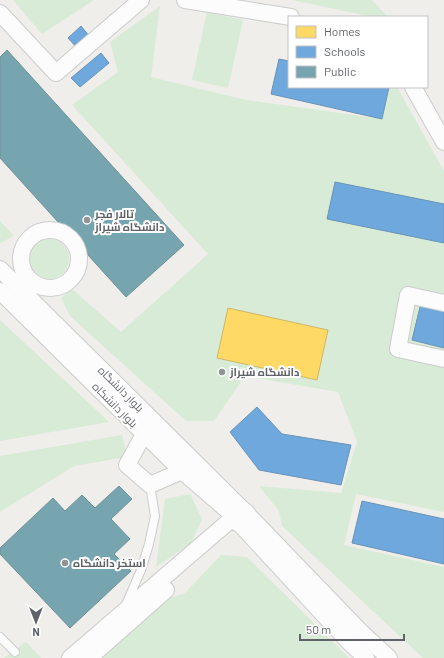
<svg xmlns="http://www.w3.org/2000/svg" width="444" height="658" font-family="Barlow,Cairo,sans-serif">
	<rect width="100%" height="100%" fill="#efeeea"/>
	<g fill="#d8ebd6">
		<polygon points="13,0 94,0 42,34"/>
		<polygon points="292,0 372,0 388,17 373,17"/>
		<polygon points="160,6 151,77 246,100 382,119 389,87 397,87 444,171 444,512 356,494 344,545 444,567 444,658 423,658 282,526 279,511 259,486 341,493 357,442 338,392 245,376 214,421 186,421 70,316 61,298 72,289 121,332 208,254 72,105 118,72 110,42"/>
		<polygon points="207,12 243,20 228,88 192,80"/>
		<polygon points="0,221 14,236 0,243"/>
		<circle cx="49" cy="259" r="20"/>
		<polygon points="0,320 109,422 0,441"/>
		<polygon points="122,435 127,457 74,466 0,512 0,456"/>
		<polygon points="190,494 202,519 191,543 156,567 165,499"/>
		<polygon points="221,555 247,557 349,658 102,658 168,599 185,593"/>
		<polygon points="26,642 41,658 4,658"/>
	</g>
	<polygon fill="#ffd966" stroke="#cfb667" points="228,308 328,330 317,380 217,358"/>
	<g fill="#6fa8dc" stroke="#6a93b9">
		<polygon points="81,26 90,37 78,49 68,38"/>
		<polygon points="101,53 109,63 80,87 71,78"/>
		<polygon points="279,59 289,61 289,87 389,87 382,119 271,94"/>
		<polygon points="335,182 444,204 444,243 327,219"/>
		<polygon points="421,303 444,308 444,348 412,340"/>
		<polygon points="257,407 282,434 351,445 341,485 259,470 230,432"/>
		<polygon points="362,501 444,519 444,564 352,543"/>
	</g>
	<g fill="#76a5af" stroke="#6f919a">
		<polygon points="7,50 184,245 126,297 0,158 0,57"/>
		<polygon points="119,486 132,499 111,519 130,539 114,554 131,571 70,628 0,554 0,548 53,498 65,511 82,495 95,508"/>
	</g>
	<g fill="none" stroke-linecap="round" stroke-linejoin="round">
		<g stroke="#cbcccc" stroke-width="10">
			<g id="service">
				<polyline points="125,607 141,570 149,544 155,516 150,485"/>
				<polyline points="0,637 15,652"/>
			</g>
		</g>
		<g stroke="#cbcccc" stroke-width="18">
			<g id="minor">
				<polyline points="185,0 291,17"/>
				<polyline points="0,13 56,73 141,0"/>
				<polyline points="413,87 444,142"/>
				<circle cx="50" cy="259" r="29"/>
				<polyline points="0,269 242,509"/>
				<polyline points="0,291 182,471 234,516"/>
				<polyline points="444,303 408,295 398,349 444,359"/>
				<polyline points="144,434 127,465 150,485 182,471"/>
				<path d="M 249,516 L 248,520 L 242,524 L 237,523 C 228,512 242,503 249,516 L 359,630 L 389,658"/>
				<polyline points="240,524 348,641 366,658"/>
				<polyline points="70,658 234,517"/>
				<polyline points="89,658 166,590"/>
			</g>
		</g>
		<use href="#service" stroke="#fdfcfc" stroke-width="8"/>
		<use href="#minor" stroke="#fdfcfc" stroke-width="16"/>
	</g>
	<g fill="#919496" stroke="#fff" stroke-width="1.5">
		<circle cx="87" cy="220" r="4"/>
		<circle cx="222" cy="372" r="4"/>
		<circle cx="65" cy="563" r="4"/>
	</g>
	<g text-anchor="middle" stroke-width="4" stroke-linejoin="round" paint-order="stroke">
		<g font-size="11" font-weight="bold" fill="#5f6368" stroke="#fff" text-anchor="start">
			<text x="95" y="218">تالار فجر<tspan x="95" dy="13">دانشگاه شیراز</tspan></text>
			<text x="230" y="376">دانشگاه شیراز</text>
			<text x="73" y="567">استخر دانشگاه</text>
		</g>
		<g font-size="11" fill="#5f6368" stroke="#fff">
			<text transform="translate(121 389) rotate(45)" y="4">بلوار دانشگاه</text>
			<text transform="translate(115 405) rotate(45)" y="4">بلوار دانشکاه</text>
		</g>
	</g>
	<rect x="288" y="16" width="140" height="72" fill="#ffffff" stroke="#bfc1c3"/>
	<rect x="296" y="26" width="20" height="12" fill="#ffd966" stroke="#bfc1c3"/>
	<text x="324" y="36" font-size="12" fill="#5f6368">Homes</text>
	<rect x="296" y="46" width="20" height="12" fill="#6fa8dc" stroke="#bfc1c3"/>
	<text x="324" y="56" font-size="12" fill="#5f6368">Schools</text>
	<rect x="296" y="66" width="20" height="12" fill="#76a5af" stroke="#bfc1c3"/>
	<text x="324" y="76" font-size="12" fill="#5f6368">Public</text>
	<g transform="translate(36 622) rotate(180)" stroke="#ffffff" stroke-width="3" paint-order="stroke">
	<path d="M0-3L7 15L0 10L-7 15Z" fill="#5f6368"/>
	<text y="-6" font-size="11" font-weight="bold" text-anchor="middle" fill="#5f6368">N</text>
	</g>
	<path d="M300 634v6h104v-6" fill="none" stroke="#5f6368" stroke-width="2"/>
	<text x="306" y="634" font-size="12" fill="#5f6368" stroke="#ffffff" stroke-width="3" paint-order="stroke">50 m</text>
</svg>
